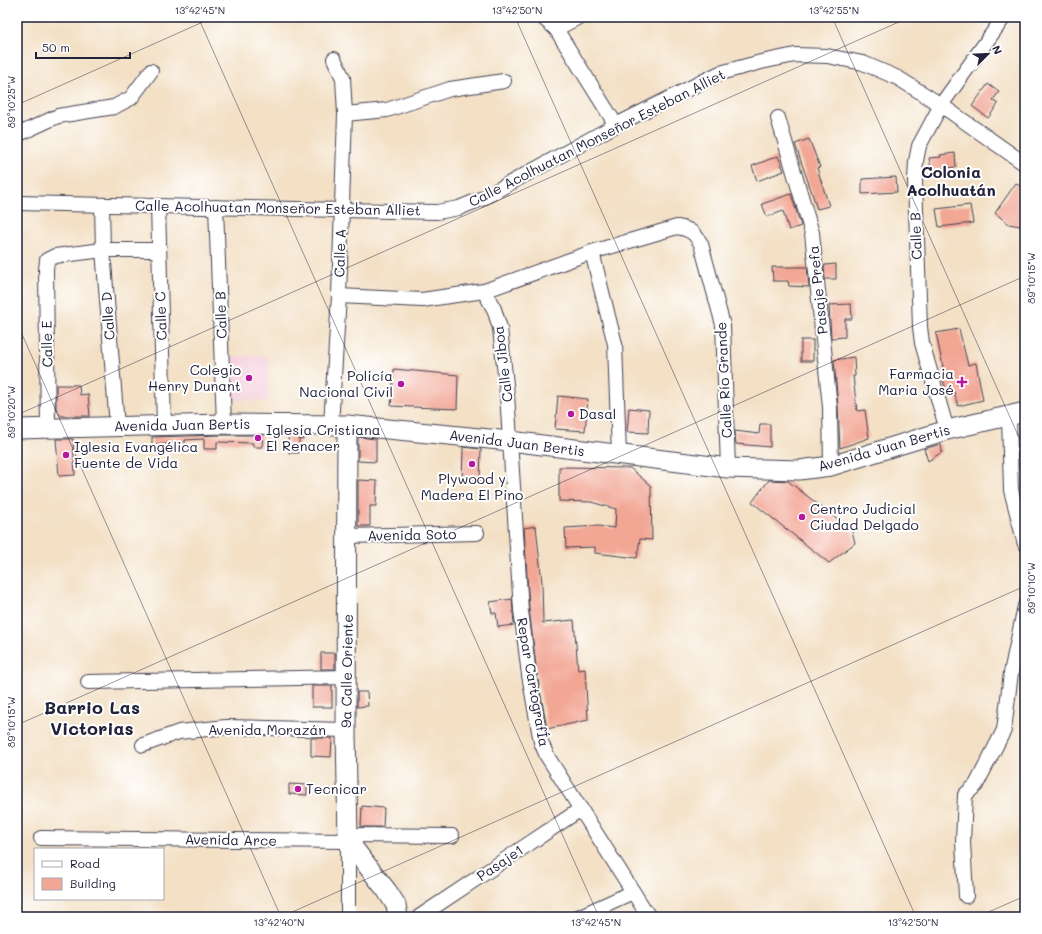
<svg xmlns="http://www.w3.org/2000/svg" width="1042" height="934" font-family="Mali,sans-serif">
	<rect width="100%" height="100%" fill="#fff"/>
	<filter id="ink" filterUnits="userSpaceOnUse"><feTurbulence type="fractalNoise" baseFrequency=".025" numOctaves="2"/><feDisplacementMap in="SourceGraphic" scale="8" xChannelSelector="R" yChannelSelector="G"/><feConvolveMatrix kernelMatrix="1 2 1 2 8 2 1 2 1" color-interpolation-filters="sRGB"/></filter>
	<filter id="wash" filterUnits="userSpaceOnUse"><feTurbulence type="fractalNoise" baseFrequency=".012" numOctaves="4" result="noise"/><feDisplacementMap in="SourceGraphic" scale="16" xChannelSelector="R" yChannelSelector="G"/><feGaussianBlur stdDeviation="0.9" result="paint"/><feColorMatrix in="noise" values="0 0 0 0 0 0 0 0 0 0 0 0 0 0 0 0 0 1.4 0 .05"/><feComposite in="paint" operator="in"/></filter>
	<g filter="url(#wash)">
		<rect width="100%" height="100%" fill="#f3e0c5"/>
		<polygon fill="#f5cfdb" points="230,356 269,356 268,401 230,400"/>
		<g id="blocks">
			<g fill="#f2a694">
				<polygon points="988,84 999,92 993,100 998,104 988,118 972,106"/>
				<polygon points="809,139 820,167 817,168 829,206 817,209 811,190 795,144"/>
				<polygon points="955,153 956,167 931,170 929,158 941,157 940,155"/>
				<polygon points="778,156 784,171 757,181 752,166"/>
				<polygon points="896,177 897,192 862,194 862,179"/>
				<polygon points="1016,183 1025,190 1025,220 1020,226 1009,224 995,213"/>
				<polygon points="791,194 801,226 789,230 783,211 767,217 762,204"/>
				<polygon points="970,205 973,223 939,227 936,209"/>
				<polygon points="836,264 836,279 825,279 824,267 825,265"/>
				<polygon points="772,267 807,267 809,287 789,286 788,281 773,281"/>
				<polygon points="851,304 852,319 845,319 845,337 831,338 829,305"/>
				<polygon points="959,329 968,365 976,363 983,400 958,406 954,392 947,393 941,373 944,372 936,333"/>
				<rect x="801" y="340" width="12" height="21"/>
				<polygon points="854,357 855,376 853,376 857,411 865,410 869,438 840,448 838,406 834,360"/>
				<polygon points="394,369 458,375 457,409 391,406"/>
				<polygon points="56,385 79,385 80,395 88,394 90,416 61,416 56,409"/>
				<polygon points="558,396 588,399 585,431 555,429"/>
				<polygon points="629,408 649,410 648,433 627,432"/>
				<polygon points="760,424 770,424 770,447 736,444 735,431 759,434"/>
				<polygon points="224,435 263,435 262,447 253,447 253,443 217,442 217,449 204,449 204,439 185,440 185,450 169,451 168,444 152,445 152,437"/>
				<polygon points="288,436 303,436 303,440 299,439 299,453 289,453"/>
				<polygon points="359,437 376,439 376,462 358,461 358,438"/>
				<polygon points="56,439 73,439 75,475 59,476"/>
				<polygon points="941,444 942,452 928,461 924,449"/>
				<polygon points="463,447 481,449 480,481 462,481"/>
				<polygon points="559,467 630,468 651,486 652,540 640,539 637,558 595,553 595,547 566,548 565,528 598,526 615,528 616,509 591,502 559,501"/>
				<polygon points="358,480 377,481 376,506 370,506 370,526 358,526"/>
				<polygon points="769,480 788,481 852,531 855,543 829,563 752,502"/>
				<polygon points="536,526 542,583 543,623 574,620 578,670 585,669 588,720 547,729 537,674 529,609 524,528"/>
				<polygon points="512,599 514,625 498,627 496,613 492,613 490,602"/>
				<rect x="321" y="653" width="14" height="16"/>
				<rect x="312" y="686" width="20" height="21"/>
				<polygon points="357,692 367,692 368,706 357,707"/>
				<polygon points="311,738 332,738 331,757 311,756"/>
				<polygon points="289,784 307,785 307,795 289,794"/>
				<polygon points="362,806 384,808 383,827 361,827"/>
			</g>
		</g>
	</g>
	<g filter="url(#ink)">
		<use href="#blocks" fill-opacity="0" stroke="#413e50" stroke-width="1"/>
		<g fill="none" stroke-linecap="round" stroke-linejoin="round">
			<g stroke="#413e50" stroke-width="16">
				<g id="street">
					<polyline points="542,17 556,29 616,125"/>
					<polyline points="556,29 579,17"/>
					<polyline points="345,114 387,110 450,89 504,81"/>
					<polyline points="778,118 812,233 830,407 831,466"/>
					<polyline points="17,135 58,116 114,107 131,98 151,71"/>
					<polyline points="17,203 437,212 459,208 481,199 616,125 720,73 761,62 795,55 827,56 863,63 898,78 941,105 1025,164"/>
					<polyline points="102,205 103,250 117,426"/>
					<polyline points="158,206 164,425"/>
					<polyline points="216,207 224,424"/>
					<polyline points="592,252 615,344 619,455"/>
					<polyline points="484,291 494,309 500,328 507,394 521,610 529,675 541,742 547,756 649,917"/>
					<path d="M 339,296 L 422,300 L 484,291 L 592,252 L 677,227 C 690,229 695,233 701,244 L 723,325 L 728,468"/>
					<polyline points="1009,416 1011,490 1025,544"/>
					<polyline points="331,425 339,296 345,114 343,78 334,59"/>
					<polyline points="48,429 46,270 47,260 55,256 103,250 159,250"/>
					<polyline points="947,430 922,343 920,327 915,180 916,161 919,146 941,105 1004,17"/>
					<polyline points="347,536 477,533"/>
					<polyline points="88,682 346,677"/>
					<polyline points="143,745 179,732 226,727 346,730"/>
					<polyline points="348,835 452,836"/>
					<polyline points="41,838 348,841 348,917"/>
					<polyline points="966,896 963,842 965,795 976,785 1004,730 1011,673 1025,606"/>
					<polyline points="419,917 581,809"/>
					<polyline points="578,917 633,892"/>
				</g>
			</g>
			<g stroke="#413e50" stroke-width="21">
				<g id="secondary">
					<polyline points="347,425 346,730 348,841 387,891 396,905 398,917"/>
					<polyline points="17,429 224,424 347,425 510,441 728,468 799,470 831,466 947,430 1025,412"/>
				</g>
			</g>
			<use href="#street" stroke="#fff" stroke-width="14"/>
			<use href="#secondary" stroke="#fff" stroke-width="19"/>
		</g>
	</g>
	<path fill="none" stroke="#22223b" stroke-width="1" stroke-opacity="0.45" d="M 198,17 L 599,917M 515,17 L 916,917M 832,17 L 1025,451M 17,105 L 214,17M 17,323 L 281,917M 17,415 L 910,17M 17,725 L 1025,276M 281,917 L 1025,586M 977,917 L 1025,896"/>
	<g fill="#b5179e" stroke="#fff" stroke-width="1.5">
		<circle cx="249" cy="378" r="4"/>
		<path d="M960 376h4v4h4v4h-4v4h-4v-4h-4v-4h4z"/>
		<circle cx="401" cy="384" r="4"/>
		<circle cx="571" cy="414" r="4"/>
		<circle cx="258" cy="438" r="4"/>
		<circle cx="66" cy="455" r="4"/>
		<circle cx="472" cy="464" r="4"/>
		<circle cx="802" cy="517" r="4"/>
		<circle cx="298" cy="789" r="4"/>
	</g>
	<g text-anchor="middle" stroke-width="4" stroke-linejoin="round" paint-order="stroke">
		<g font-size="14" fill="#22223b" stroke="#fff">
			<text transform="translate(597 138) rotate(-27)" y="5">Calle Acolhuatan Monseñor Esteban Alliet</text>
			<text transform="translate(278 208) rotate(1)" y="5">Calle Acolhuatan Monseñor Esteban Alliet</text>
			<text transform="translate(916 236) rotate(-92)" y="5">Calle B</text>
			<text transform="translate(340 253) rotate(-88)" y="5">Calle A</text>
			<text transform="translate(818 290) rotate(-96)" y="5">Pasaje Prefa</text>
			<text transform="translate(221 315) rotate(-92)" y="5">Calle B</text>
			<text transform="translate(108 316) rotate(-94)" y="5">Calle D</text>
			<text transform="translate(161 316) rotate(-92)" y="5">Calle C</text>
			<text transform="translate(47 344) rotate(-91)" y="5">Calle E</text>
			<text transform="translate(503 364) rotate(-97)" y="5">Calle Jiboa</text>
			<text transform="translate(724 380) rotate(-93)" y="5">Calle Río Grande</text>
			<text transform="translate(182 425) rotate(-1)" y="5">Avenida Juan Bertis</text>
			<text transform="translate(517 443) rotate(7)" y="5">Avenida Juan Bertis</text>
			<text transform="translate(884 448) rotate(-16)" y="5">Avenida Juan Bertis</text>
			<text transform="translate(412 535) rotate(-1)" y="5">Avenida Soto</text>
			<text transform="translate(347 671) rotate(-89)" y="5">9a Calle Oriente</text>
			<text transform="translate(533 682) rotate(80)" y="5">Repar CartografÍa</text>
			<text x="267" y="735">Avenida Morazán</text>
			<text transform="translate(231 840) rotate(1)" y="5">Avenida Arce</text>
			<text transform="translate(500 863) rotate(-34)" y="5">Pasaje1</text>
		</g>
		<g font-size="14" fill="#22223b" stroke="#fff" text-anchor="start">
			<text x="241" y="375" text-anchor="end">Colegio<tspan x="241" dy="16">Henry Dunant</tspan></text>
			<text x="954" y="379" text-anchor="end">Farmacia<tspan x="954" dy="16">Maria José</tspan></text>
			<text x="393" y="381" text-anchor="end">Policía<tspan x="393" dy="16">Nacional Civil</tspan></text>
			<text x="579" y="419">Dasal</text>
			<text x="266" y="435">Iglesia Cristiana<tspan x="266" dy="16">El Renacer</tspan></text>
			<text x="74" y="452">Iglesia Evangélica<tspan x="74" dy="16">Fuente de Vida</tspan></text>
			<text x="472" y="484" text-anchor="middle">Plywood y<tspan x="472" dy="16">Madera El Pino</tspan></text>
			<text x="810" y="514">Centro Judicial<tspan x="810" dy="16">Ciudad Delgado</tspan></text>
			<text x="306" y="794">Tecnicar</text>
		</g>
		<g font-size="16" font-weight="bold" fill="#22223b" stroke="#fff">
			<text x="951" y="178">Colonia<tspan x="951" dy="18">Acolhuatán</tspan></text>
		</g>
		<g font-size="18" font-weight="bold" fill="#22223b" stroke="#fff">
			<text x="92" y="714">Barrio Las<tspan x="92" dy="21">Victorias</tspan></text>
		</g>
	</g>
	<rect width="1042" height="934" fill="none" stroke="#fff" stroke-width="44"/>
	<rect x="34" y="848" width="130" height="52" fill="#ffffff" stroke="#a7a7b1"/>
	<rect x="42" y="861" width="20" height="6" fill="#ffffff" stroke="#a7a7b1"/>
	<text x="70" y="868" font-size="12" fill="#22223b">Road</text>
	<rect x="42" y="878" width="20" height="12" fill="#f2a694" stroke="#a7a7b1"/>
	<text x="70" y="888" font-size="12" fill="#22223b">Building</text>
	<g transform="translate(988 54) rotate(66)" stroke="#ffffff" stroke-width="3" paint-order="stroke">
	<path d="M0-3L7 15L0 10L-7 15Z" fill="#22223b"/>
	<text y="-6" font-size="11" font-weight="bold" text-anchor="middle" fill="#22223b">N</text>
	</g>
	<path d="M36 52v6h94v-6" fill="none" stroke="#22223b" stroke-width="2"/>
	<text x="42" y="52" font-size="12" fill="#22223b" stroke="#ffffff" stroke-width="3" paint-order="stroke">50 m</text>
	<rect x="22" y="22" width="998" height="890" fill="none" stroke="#22223b" stroke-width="1.5"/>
	<g font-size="10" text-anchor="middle" fill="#22223b">
		<text x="200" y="14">13°42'45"N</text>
		<text x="517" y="14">13°42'50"N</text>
		<text x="834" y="14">13°42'55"N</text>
		<text transform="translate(11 102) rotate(-90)" y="4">89°10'25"W</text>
		<text transform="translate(1031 278) rotate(-90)" y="4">89°10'15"W</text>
		<text transform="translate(11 412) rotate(-90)" y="4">89°10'20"W</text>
		<text transform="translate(1031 588) rotate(-90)" y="4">89°10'10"W</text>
		<text transform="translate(11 722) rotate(-90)" y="4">89°10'15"W</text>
		<text x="279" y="926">13°42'40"N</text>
		<text x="596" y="926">13°42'45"N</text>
		<text x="913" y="926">13°42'50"N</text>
	</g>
</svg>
